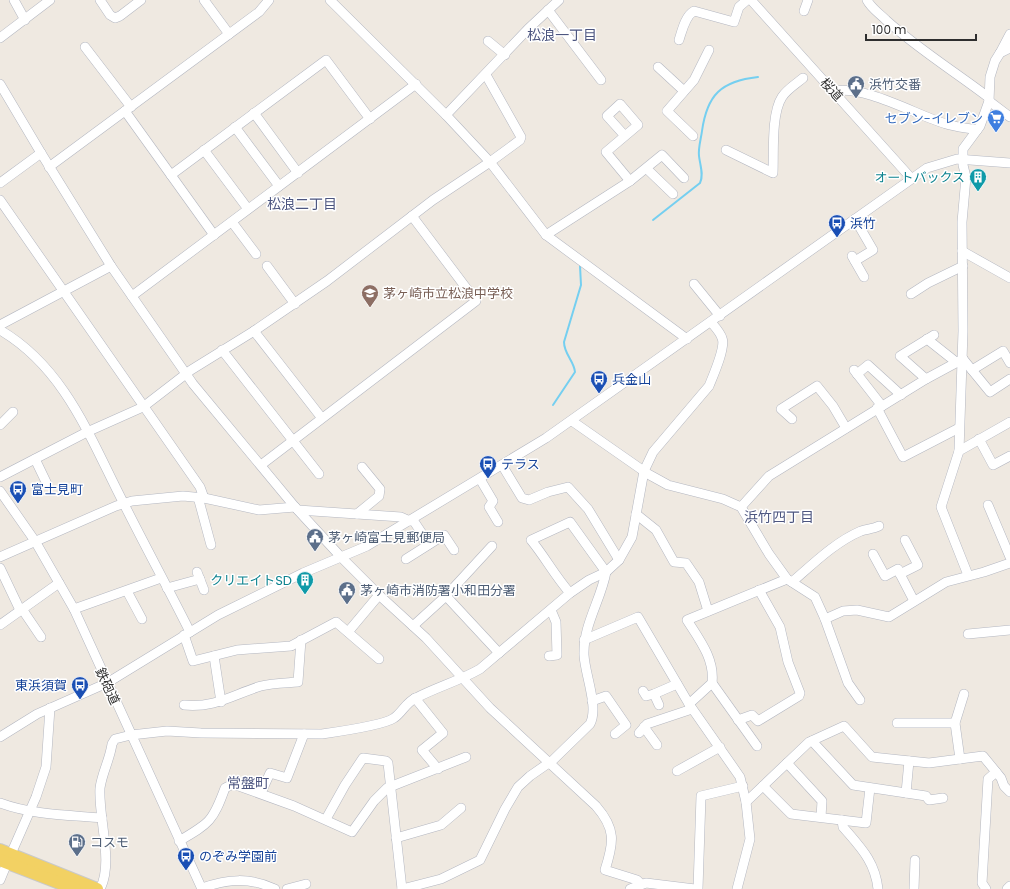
<svg xmlns="http://www.w3.org/2000/svg" width="1010" height="889" font-family="Poppins,'Noto Sans JP',sans-serif">
	<rect width="100%" height="100%" fill="#efe9e1"/>
	<g fill="none" stroke-linecap="round" stroke-linejoin="round">
		<g stroke="#75cff0" stroke-width="2">
			<path d="M 653,220 L 700,183 C 704,175 700,165 699,156 C 698,148 701,139 702,131 C 707,95 721,81 758,77"/>
			<path d="M 553,405 L 575,372 C 574,361 564,354 564,342 L 581,285 L 580,266"/>
		</g>
		<g stroke="#b4b7c1" stroke-width="10">
			<g id="minor">
				<polyline points="14,0 25,20"/>
				<polyline points="100,0 110,15 115,18 120,16 141,0"/>
				<polyline points="204,0 229,34"/>
				<polyline points="330,0 446,115 490,162 546,235 687,339"/>
				<polyline points="751,0 911,178"/>
				<path d="M 867,0 C 871,8 880,14 886,20 C 918,49 954,71 988,97"/>
				<polyline points="548,10 601,80"/>
				<polyline points="804,11 808,0"/>
				<polyline points="0,38 50,0"/>
				<path d="M 679,40 C 682,31 685,16 694,11 L 734,22 L 739,7 L 747,0"/>
				<polyline points="488,41 505,55"/>
				<polyline points="85,47 131,107"/>
				<polyline points="1000,53 1010,34"/>
				<polyline points="658,67 684,91"/>
				<path d="M 0,84 L 41,153 L 111,266 L 193,384 L 295,507 L 341,557 L 379,595 L 426,638 L 490,708 L 596,806 C 616,829 614,842 605,870 L 637,880 L 641,884"/>
				<path d="M 834,91 C 865,85 916,115 946,124 C 956,127 967,128 977,130"/>
				<polyline points="989,101 1010,117"/>
				<polyline points="125,111 214,235"/>
				<polyline points="254,113 298,173"/>
				<polyline points="446,115 528,29 559,0"/>
				<polyline points="235,127 279,186"/>
				<polyline points="625,136 607,116 620,104 638,125 606,152 630,181"/>
				<polyline points="693,136 667,111 694,80 709,50"/>
				<polyline points="204,150 248,209"/>
				<path d="M 726,150 L 773,173 C 774,153 771,114 782,97 C 787,89 796,84 803,78"/>
				<polyline points="49,167 259,12 269,0"/>
				<polyline points="647,169 673,194"/>
				<polyline points="171,175 326,60 370,119"/>
				<polyline points="0,183 41,153"/>
				<polyline points="0,200 200,487 204,498"/>
				<polyline points="232,222 256,254"/>
				<polyline points="546,235 630,181 662,155 684,178"/>
				<polyline points="962,251 1010,278"/>
				<polyline points="852,256 864,277"/>
				<polyline points="855,261 873,250 855,219"/>
				<polyline points="267,266 295,304"/>
				<polyline points="694,284 720,316"/>
				<polyline points="911,294 928,283 963,266"/>
				<polyline points="132,296 416,84"/>
				<polyline points="0,325 111,266"/>
				<path d="M 0,330 C 65,368 90,438 123,502 C 145,546 168,588 190,632"/>
				<polyline points="254,331 321,417"/>
				<polyline points="927,339 956,362"/>
				<polyline points="222,350 319,474"/>
				<polyline points="963,359 990,392 1010,379"/>
				<polyline points="854,370 882,406"/>
				<polyline points="972,370 1003,351 1010,363"/>
				<polyline points="857,374 868,365 901,395"/>
				<polyline points="926,379 900,356 934,335"/>
				<polyline points="877,408 903,457 959,428"/>
				<polyline points="792,419 781,409 817,386 833,406 846,428"/>
				<polyline points="572,421 648,474 668,485 723,499 741,507 769,554 787,579 815,597 825,619 848,683 860,700"/>
				<polyline points="0,425 13,412"/>
				<polyline points="979,439 993,465 1010,456"/>
				<polyline points="959,451 1010,422"/>
				<polyline points="35,459 47,484"/>
				<polyline points="261,465 476,301 412,216"/>
				<polyline points="502,465 522,498 529,500 548,492 568,487 588,509 619,560"/>
				<polyline points="0,477 87,432 143,407 191,370 254,331 327,281 433,200 490,162 520,140 521,137 486,75"/>
				<polyline points="480,479 493,501 489,507 498,522"/>
				<polyline points="0,491 35,541 74,609 202,889"/>
				<polyline points="198,497 211,545"/>
				<polyline points="988,505 1010,557"/>
				<polyline points="741,507 769,476 926,379 963,359"/>
				<polyline points="298,510 401,517 410,521"/>
				<polyline points="357,514 379,496 380,489 362,467"/>
				<polyline points="636,514 656,530 674,562 686,563 699,582 708,611"/>
				<polyline points="413,520 429,544"/>
				<polyline points="905,540 918,565 900,574 914,601"/>
				<polyline points="873,554 885,576 898,569 900,574"/>
				<polyline points="0,557 116,506 132,501 183,496 204,498 259,510 295,507"/>
				<polyline points="406,559 444,535 454,550"/>
				<polyline points="0,568 20,610"/>
				<polyline points="197,572 204,590"/>
				<polyline points="968,575 941,507 959,451 963,331 962,222 966,177 963,165 963,149 980,126 989,101 990,77 995,61 1000,53 1010,48"/>
				<path d="M 792,582 C 813,564 835,542 861,531 C 867,529 873,529 879,526"/>
				<polyline points="167,588 200,579"/>
				<polyline points="127,591 142,619"/>
				<polyline points="446,596 499,653"/>
				<polyline points="22,609 41,637"/>
				<polyline points="74,609 161,578"/>
				<polyline points="825,619 843,611 857,610 889,617 946,582 984,572 1010,563"/>
				<polyline points="0,625 59,583"/>
				<polyline points="413,626 446,596 492,546"/>
				<polyline points="348,632 379,595"/>
				<polyline points="968,634 1010,630"/>
				<polyline points="184,635 193,661 237,650 291,646 336,622 379,659"/>
				<polyline points="584,640 638,617 689,704 740,777 746,802 750,839 737,889"/>
				<polyline points="214,656 221,702"/>
				<polyline points="549,656 557,655 556,622 551,610"/>
				<polyline points="712,683 757,746"/>
				<polyline points="643,691 646,696 654,694"/>
				<polyline points="415,698 443,733 422,750 438,769"/>
				<polyline points="592,701 606,696 626,725 615,734"/>
				<path d="M 689,704 L 712,683 C 715,659 699,639 687,620 L 787,579"/>
				<path d="M 184,705 C 215,708 232,695 261,686 C 272,683 286,683 298,682 L 301,640"/>
				<polyline points="659,705 654,694 677,684"/>
				<polyline points="738,720 752,715 758,721 799,696 800,693 788,662 780,627 759,590"/>
				<polyline points="897,723 955,723"/>
				<polyline points="644,727 657,745"/>
				<polyline points="639,733 647,724 692,709"/>
				<polyline points="0,737 37,714 107,683 218,615 303,573 367,546 546,438 927,168 957,159 1010,163"/>
				<polyline points="812,741 853,785 926,796 929,800 943,798"/>
				<polyline points="960,759 955,723 964,694"/>
				<polyline points="787,763 822,801 821,817"/>
				<polyline points="677,771 720,747"/>
				<polyline points="763,786 791,814 866,823 870,788"/>
				<polyline points="261,793 270,773 287,778 304,734"/>
				<polyline points="906,793 909,761"/>
				<polyline points="746,802 809,742 844,726 872,757 929,763 983,756 1001,778 1004,786 1010,792"/>
				<path d="M 0,803 C 32,815 69,815 102,818"/>
				<polyline points="326,819 345,785 363,758 386,761 388,763 402,889"/>
				<path d="M 842,820 L 843,827 C 860,847 875,861 878,889"/>
				<polyline points="396,838 441,825 461,808"/>
				<path d="M 179,841 C 210,823 213,821 225,788 L 233,784 L 294,806 L 352,832 L 374,801 L 387,788 L 466,757"/>
				<polyline points="11,854 36,797 46,767 50,708"/>
				<polyline points="0,880 7,863"/>
				<path d="M 202,888 C 227,879 250,877 275,889"/>
				<path d="M 100,889 C 114,863 98,817 100,788 C 102,773 110,759 112,744 L 115,739 L 131,735 L 167,731 L 201,733 L 322,734 C 336,732 384,725 394,718 C 402,713 406,702 416,698 C 437,687 459,681 480,669 L 570,593 L 589,580 L 606,572 L 619,560 L 632,537 L 644,471 L 653,452 L 709,386 C 713,376 726,347 722,338 C 720,332 715,327 711,322"/>
				<polyline points="287,889 306,884"/>
				<path d="M 402,889 L 441,879 L 480,860 L 505,809 L 518,787 L 530,776 L 553,760 L 590,724 C 599,707 585,675 584,655 C 583,625 601,600 606,572 L 570,522 L 531,540 C 545,557 555,576 570,593"/>
				<polyline points="630,889 646,883 695,889"/>
				<polyline points="698,889 701,796 743,786"/>
				<polyline points="914,889 915,860"/>
				<polyline points="986,889 982,883 988,779 996,772"/>
				<polyline points="1007,889 1010,886"/>
			</g>
		</g>
		<g stroke="#c9c9c9" stroke-width="14">
			<g id="major">
				<polyline points="0,850 97,889"/>
				<polyline points="0,860 75,889"/>
			</g>
		</g>
		<use href="#minor" stroke="#fff" stroke-width="9"/>
		<use href="#major" stroke="#f2d163" stroke-width="12"/>
	</g>
	<defs>
		<g id="civic-pin" transform="scale(0.9)"><path d="M0 17L-7.5 6A9.5 9.5 0 1 1 7.5 6Z" fill="#5c6f8a" stroke="#fff"/><path d="M-.6-6.5H3V-4.5H.6V-3L4-1V1h2V6H-6V1h2V-1L-.6-3ZM-1.2 2.5V6h2.4V2.5Z" fill="#fff"/></g>
		<g id="supermarket-pin" transform="scale(0.9)"><path d="M0 17L-7.5 6A9.5 9.5 0 1 1 7.5 6Z" fill="#3f7fe0" stroke="#fff"/><path d="M-6-5.5h2.5l.6 2H6L4.5 2H-2.5L-4.4-4H-6ZM-1.5 3.2a1.3 1.3 0 1 0 .1 0ZM3 3.2a1.3 1.3 0 1 0 .1 0Z" fill="#fff"/></g>
		<g id="building-pin" transform="scale(0.9)"><path d="M0 17L-7.5 6A9.5 9.5 0 1 1 7.5 6Z" fill="#0f9aa8" stroke="#fff"/><path d="M-4-6H4V6H1V3H-1V6H-4ZM-2.5-4.3h1.7v1.8h-1.7ZM.8-4.3h1.7v1.8H.8ZM-2.5-1h1.7V.8h-1.7ZM.8-1h1.7V.8H.8Z" fill="#fff"/></g>
		<g id="bus-pin" transform="scale(0.9)"><path d="M0 17L-7.5 6A9.5 9.5 0 1 1 7.5 6Z" fill="#1a4fb4" stroke="#fff"/><path d="M-5-6H5V4H4V6H2V4H-2V6H-4V4H-5ZM-3.5-4V0h7V-4ZM-3.5 1.2v1.5H-2V1.2ZM2 1.2v1.5H3.5V1.2Z" fill="#fff"/></g>
		<g id="school-pin" transform="scale(0.9)"><path d="M0 17L-7.5 6A9.5 9.5 0 1 1 7.5 6Z" fill="#8d6e63" stroke="#fff"/><path d="M0-5L7-2L0 1L-7-2ZM-4 1L0 2.5L4 1V4Q0 6-4 4Z" fill="#fff"/></g>
		<g id="fuel-pin" transform="scale(0.9)"><path d="M0 17L-7.5 6A9.5 9.5 0 1 1 7.5 6Z" fill="#5c6f8a" stroke="#fff"/><path d="M-5.5-6h7V0h2V4h1.3V-2.5L3-4.5l.8-.8L6-3V5H2.5V1h-1V6h-7ZM-4.2-4.7v3.2H.2V-4.7Z" fill="#fff"/></g>
	</defs>
	<g fill-rule="evenodd">
		<use href="#civic-pin" x="856" y="84"/>
		<use href="#supermarket-pin" x="996" y="118"/>
		<use href="#building-pin" x="978" y="177"/>
		<use href="#bus-pin" x="837" y="223"/>
		<use href="#school-pin" x="370" y="293"/>
		<use href="#bus-pin" x="599" y="379"/>
		<use href="#bus-pin" x="488" y="464"/>
		<use href="#bus-pin" x="18" y="489"/>
		<use href="#civic-pin" x="315" y="537"/>
		<use href="#building-pin" x="305" y="580"/>
		<use href="#civic-pin" x="347" y="590"/>
		<use href="#bus-pin" x="80" y="685"/>
		<use href="#fuel-pin" x="77" y="842"/>
		<use href="#bus-pin" x="186" y="856"/>
	</g>
	<g text-anchor="middle" stroke-width="3" stroke-linejoin="round" paint-order="stroke">
		<g font-size="13" fill="#4e5e75" stroke="#fff" text-anchor="start">
			<text x="869" y="89">浜竹交番</text>
			<text x="328" y="542">茅ヶ崎富士見郵便局</text>
			<text x="360" y="595">茅ヶ崎市消防署小和田分署</text>
			<text x="90" y="847">コスモ</text>
		</g>
		<g font-size="13" fill="#2e2e2e" stroke="#fff">
			<text transform="translate(832 89) rotate(47)" y="5">桜道</text>
			<text transform="translate(108 686) rotate(65)" y="5">鉄砲道</text>
		</g>
		<g font-size="13" fill="#366cbe" stroke="#fff" text-anchor="end">
			<text x="983" y="123">セブン-イレブン</text>
		</g>
		<g font-size="13" fill="#0d838f" stroke="#fff" text-anchor="end">
			<text x="965" y="182">オートバックス</text>
			<text x="292" y="585">クリエイトSD</text>
		</g>
		<g font-size="13" fill="#164399" stroke="#fff" text-anchor="start">
			<text x="850" y="228">浜竹</text>
			<text x="612" y="384">兵金山</text>
			<text x="501" y="469">テラス</text>
			<text x="31" y="494">富士見町</text>
			<text x="67" y="690" text-anchor="end">東浜須賀</text>
			<text x="199" y="861">のぞみ学園前</text>
		</g>
		<g font-size="13" fill="#785e54" stroke="#fff" text-anchor="start">
			<text x="383" y="298">茅ヶ崎市立松浪中学校</text>
		</g>
		<g font-size="14" fill="#4d5680" stroke="#fff">
			<text x="562" y="40">松浪一丁目</text>
			<text x="302" y="209">松浪二丁目</text>
			<text x="779" y="522">浜竹四丁目</text>
			<text x="248" y="788">常盤町</text>
		</g>
	</g>
	<path d="M866 34v6h110v-6" fill="none" stroke="#2e2e2e" stroke-width="2"/>
	<text x="872" y="34" font-size="12" fill="#2e2e2e" stroke="#ffffff" stroke-width="3" paint-order="stroke">100 m</text>
</svg>
